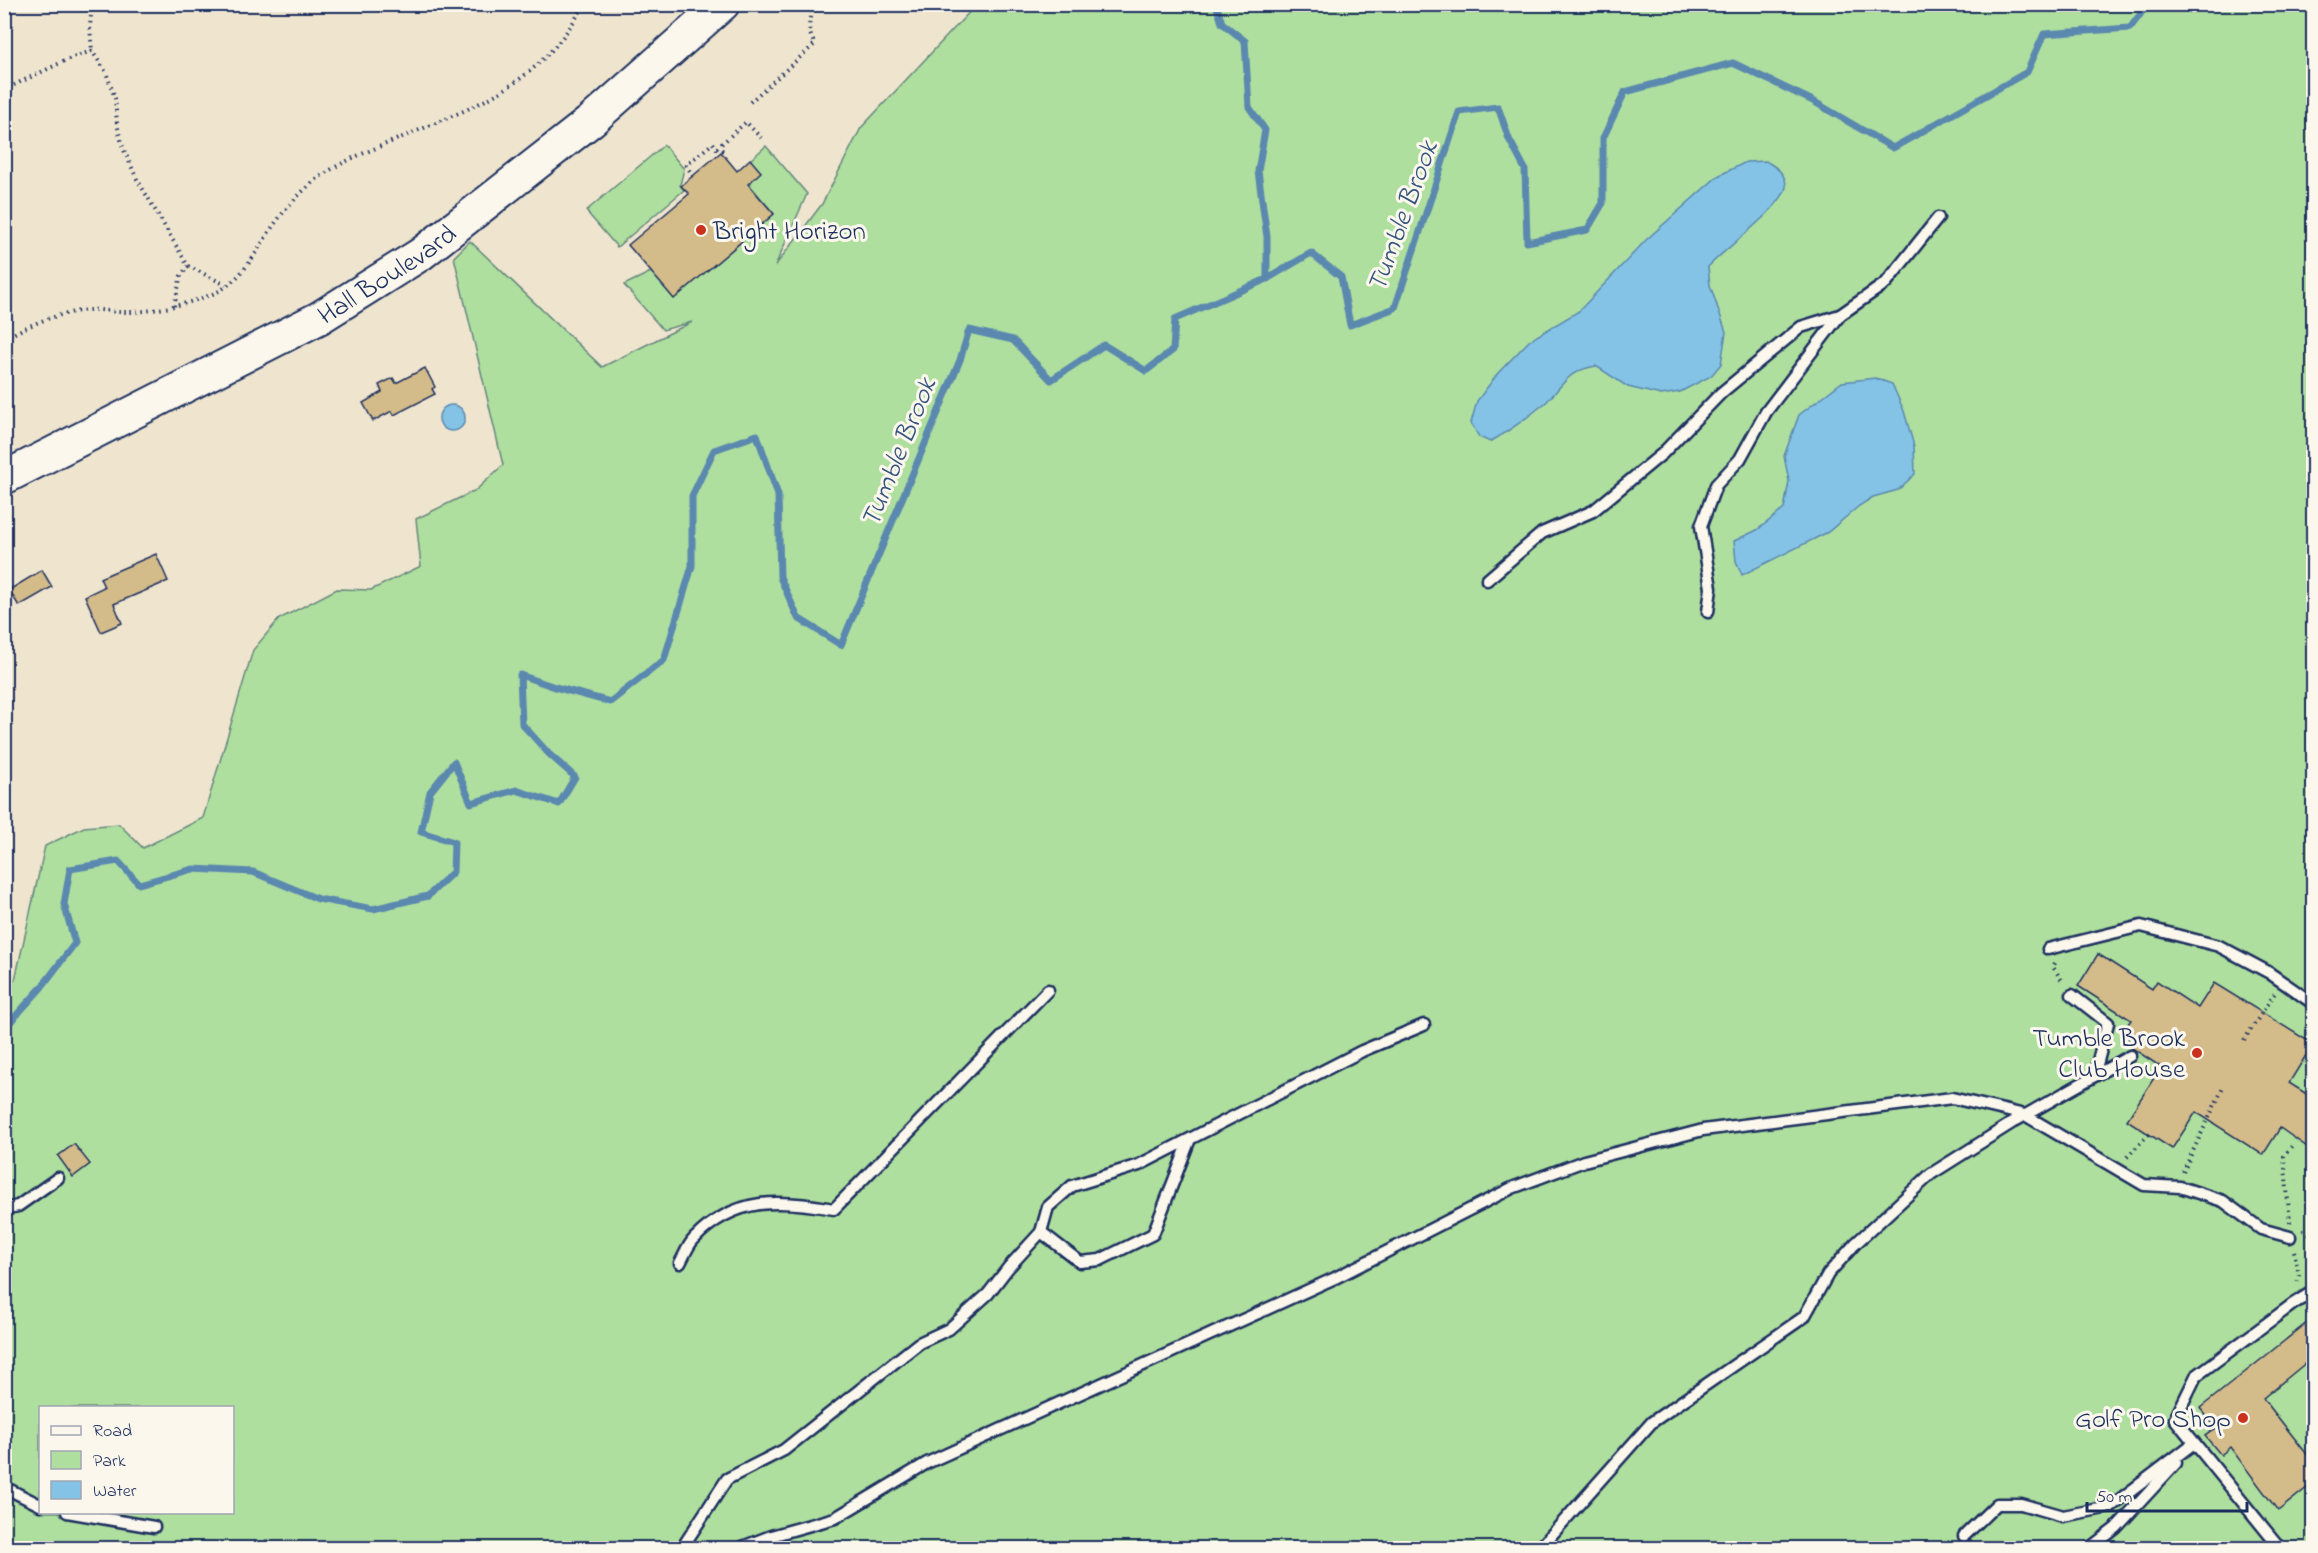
<svg xmlns="http://www.w3.org/2000/svg" width="2318" height="1553" font-family="'Indie Flower',sans-serif">
	<rect width="100%" height="100%" fill="#efe5cf"/>
	<filter id="ink" filterUnits="userSpaceOnUse"><feTurbulence type="fractalNoise" baseFrequency=".0167" numOctaves="2"/><feDisplacementMap in="SourceGraphic" scale="12" xChannelSelector="R" yChannelSelector="G"/><feConvolveMatrix kernelMatrix="1 2 1 2 8 2 1 2 1" color-interpolation-filters="sRGB"/></filter>
	<g filter="url(#ink)">
		<g fill="#afdf9e" stroke="#65877e" stroke-width="1.5" fill-rule="evenodd">
			<path d="M 976,5 L 2313,5 L 2313,1548 L 5,1548 L 5,986 L 15,980 L 45,846 L 84,827 L 119,824 L 143,848 L 203,818 L 253,650 L 279,619 L 337,589 L 371,590 L 421,566 L 416,519 L 476,490 L 503,465 L 454,257 L 470,241 L 602,367 L 692,322 L 663,330 L 624,285 L 651,272 L 674,298 L 774,214 L 750,185 L 753,179 L 742,167 L 766,146 L 807,194 L 775,266 L 822,204 L 861,128 ZM 40,1408 L 232,1408 L 232,1512 L 40,1512 Z"/>
			<polygon points="664,145 684,169 680,185 684,190 617,247 586,211"/>
		</g>
		<g fill="#84c3e5" stroke="#5a88af" stroke-width="1.5">
			<path d="M 1766,161 C 1775,167 1784,171 1786,184 C 1789,203 1723,250 1708,267 L 1710,285 L 1726,332 L 1721,364 L 1711,376 L 1680,392 L 1661,395 L 1628,387 L 1596,366 C 1565,371 1564,386 1544,404 C 1527,418 1509,431 1490,442 L 1479,437 L 1471,423 L 1477,401 L 1498,373 L 1530,340 L 1579,311 L 1647,239 L 1718,176 L 1746,162 Z"/>
			<polygon points="1875,378 1892,384 1904,411 1914,446 1915,474 1898,490 1873,497 1859,506 1828,532 1742,575 1736,561 1734,541 1757,530 1784,509 1789,481 1784,456 1799,415 1842,382"/>
			<circle cx="452" cy="418" r="13"/>
		</g>
		<g fill="none" stroke-linecap="round" stroke-linejoin="round">
			<g stroke="#5a88af" stroke-width="7">
				<polyline points="1216,4 1222,23 1245,41 1249,107 1265,130 1258,171 1267,237 1267,279"/>
				<polyline points="4,1029 41,988 75,943 64,904 70,869 118,861 139,884 193,869 253,872 318,899 373,909 428,896 453,872 454,842 421,832 430,792 454,762 471,803 516,790 559,804 575,777 549,754 522,724 520,675 555,687 610,702 664,660 692,566 692,496 714,450 757,435 778,495 780,577 798,618 841,645 960,360 969,330 1013,340 1051,380 1104,345 1146,371 1173,350 1175,319 1267,279 1311,253 1341,277 1350,325 1395,308 1459,112 1498,107 1509,139 1525,169 1527,242 1587,230 1603,203 1603,138 1625,92 1733,63 1813,101 1893,148 2027,72 2044,34 2130,28 2148,4"/>
			</g>
		</g>
		<g fill="#d4bb8a" stroke="#1b2f5e" stroke-width="1.5">
			<polygon points="721,152 737,171 750,159 761,172 748,184 774,214 674,299 628,245 689,194 681,186"/>
			<polygon points="425,368 435,387 432,389 435,394 394,415 392,411 373,421 363,403 382,392 379,385 393,378 396,383"/>
			<polygon points="156,554 168,581 114,604 122,623 101,632 85,596 104,587 100,578"/>
			<polygon points="42,570 52,587 19,606 9,590"/>
			<polygon points="2098,954 2152,989 2157,981 2198,1008 2214,983 2313,1044 2289,1083 2313,1098 2313,1151 2280,1128 2263,1155 2196,1112 2172,1149 2127,1120 2161,1067 2126,1044 2133,1033 2125,1028 2131,1020 2078,986"/>
			<polygon points="74,1144 90,1164 73,1177 58,1156"/>
			<polygon points="2313,1318 2313,1357 2263,1398 2313,1462 2313,1483 2278,1511 2230,1447 2221,1455 2205,1436 2216,1428 2200,1408"/>
		</g>
		<g fill="none" stroke-linecap="round" stroke-linejoin="round">
			<g stroke="#1b2f5e" stroke-width="15">
				<g id="service">
					<polyline points="1487,580 1542,533 1593,511 1662,454 1721,393 1801,327 1840,315"/>
					<polyline points="1708,612 1711,588 1701,526 1716,485 1740,459 1766,412 1840,315 1886,283 1938,218"/>
					<polyline points="2048,949 2141,926 2219,946 2268,972 2314,1004"/>
					<polyline points="2072,995 2108,1023 2094,1076"/>
					<polyline points="1190,1139 1153,1234 1100,1260 1080,1262 1041,1232 1048,1207 1072,1186 1139,1165 1362,1051 1424,1025"/>
					<polyline points="4,1209 18,1206 58,1178"/>
					<path d="M 680,1263 C 684,1256 688,1245 694,1239 C 735,1196 780,1199 834,1209 L 1048,990"/>
					<polyline points="4,1487 40,1505"/>
					<polyline points="67,1512 154,1527"/>
					<polyline points="1964,1536 1997,1504 2021,1504 2063,1516 2110,1507 2194,1443"/>
					<polyline points="682,1548 727,1479 784,1450 919,1343 949,1329 988,1294 1008,1268 1041,1232"/>
					<polyline points="740,1548 771,1536 835,1518 927,1463 1335,1278 1512,1188 1584,1161 1703,1130 1952,1098 2025,1115 2144,1185 2180,1187 2223,1201 2261,1229 2290,1237"/>
					<polyline points="1540,1548 1652,1422 1804,1317 1828,1274 1855,1244 1931,1174 2015,1121 2130,1056"/>
					<polyline points="2090,1548 2116,1528 2176,1463"/>
					<polyline points="2280,1548 2175,1419 2196,1376 2293,1304 2314,1291"/>
				</g>
			</g>
			<g stroke="#1b2f5e" stroke-width="36">
				<g id="primary">
					<path id="s1" d="M 4,478 L 319,318 L 421,254 L 592,120 L 723,4"/>
				</g>
			</g>
			<g stroke="#1b2f5e" stroke-width="4" stroke-dasharray="1.5 4.5" stroke-linecap="butt">
				<polyline points="92,4 90,27 92,51"/>
				<polyline points="4,92 12,86 73,57 92,51 106,72 115,98 117,124 123,148 137,179 188,266 226,285"/>
				<path d="M 750,102 L 815,44 C 806,31 810,19 812,4"/>
				<polyline points="717,148 746,122 761,138"/>
				<polyline points="693,176 686,165 713,143 717,149 726,151"/>
				<polyline points="174,306 181,276 188,266"/>
				<path d="M 4,339 C 29,324 61,312 90,310 C 100,309 111,312 121,312 C 149,313 185,305 210,295 C 245,282 258,245 279,218 C 288,206 301,192 313,182 C 342,160 365,153 398,139 C 449,117 508,97 547,55 C 562,40 573,23 585,4"/>
				<polyline points="2055,963 2053,967 2063,982"/>
				<polyline points="2244,1040 2275,993"/>
				<polyline points="2127,1157 2149,1134"/>
				<polyline points="2183,1172 2223,1088"/>
				<polyline points="2290,1223 2284,1156 2292,1146"/>
				<polyline points="2303,1230 2314,1236"/>
				<polyline points="2294,1251 2299,1275 2297,1284"/>
			</g>
			<use href="#service" stroke="#fbf7ec" stroke-width="10"/>
			<use href="#primary" stroke="#fbf7ec" stroke-width="32"/>
		</g>
	</g>
	<g fill="#c8321e" stroke="#fbf7ec" stroke-width="2">
		<circle cx="701" cy="230" r="6"/>
		<circle cx="2197" cy="1053" r="6"/>
		<circle cx="2243" cy="1418" r="6"/>
	</g>
	<g text-anchor="middle" stroke-width="6" stroke-linejoin="round" paint-order="stroke">
		<g font-size="27" fill="#1b2f5e" stroke="#fbf7ec" text-anchor="end">
			<text x="713" y="239" text-anchor="start">Bright Horizon</text>
			<text x="2185" y="1046">Tumble Brook<tspan x="2185" dy="31">Club House</tspan></text>
			<text x="2231" y="1427">Golf Pro Shop</text>
		</g>
		<g font-size="27" fill="#1b2f5e" stroke="#fbf7ec">
			<text dy="9" stroke="none"><textPath href="#s1" startOffset="434">Hall Boulevard</textPath></text>
		</g>
		<g font-size="28" font-style="italic" fill="#355480" stroke="#fbf7ec">
			<text transform="translate(1401 216) rotate(-70)" y="10">Tumble Brook</text>
			<text transform="translate(897 452) rotate(-68)" y="10">Tumble Brook</text>
		</g>
	</g>
	<rect width="2318" height="1553" fill="none" stroke="#fbf7ec" stroke-width="24"/>
	<rect x="12" y="12" width="2294" height="1529" fill="none" stroke="#1b2f5e" stroke-width="2" filter="url(#ink)"/>
	<rect x="39" y="1406" width="195" height="108" fill="#fbf7ec" stroke="#a1a7b3" stroke-width="1.5"/>
	<rect x="51" y="1426" width="30" height="9" fill="#fbf7ec" stroke="#a1a7b3" stroke-width="1.5"/>
	<text x="93" y="1436" font-size="18" fill="#1b2f5e">Road</text>
	<rect x="51" y="1451" width="30" height="18" fill="#afdf9e" stroke="#a1a7b3" stroke-width="1.5"/>
	<text x="93" y="1466" font-size="18" fill="#1b2f5e">Park</text>
	<rect x="51" y="1481" width="30" height="18" fill="#84c3e5" stroke="#a1a7b3" stroke-width="1.5"/>
	<text x="93" y="1496" font-size="18" fill="#1b2f5e">Water</text>
	<path d="M2087 1502v9h160v-9" fill="none" stroke="#1b2f5e" stroke-width="3"/>
	<text x="2096" y="1502" font-size="18" fill="#1b2f5e" stroke="#fbf7ec" stroke-width="4.5" paint-order="stroke">50 m</text>
</svg>
